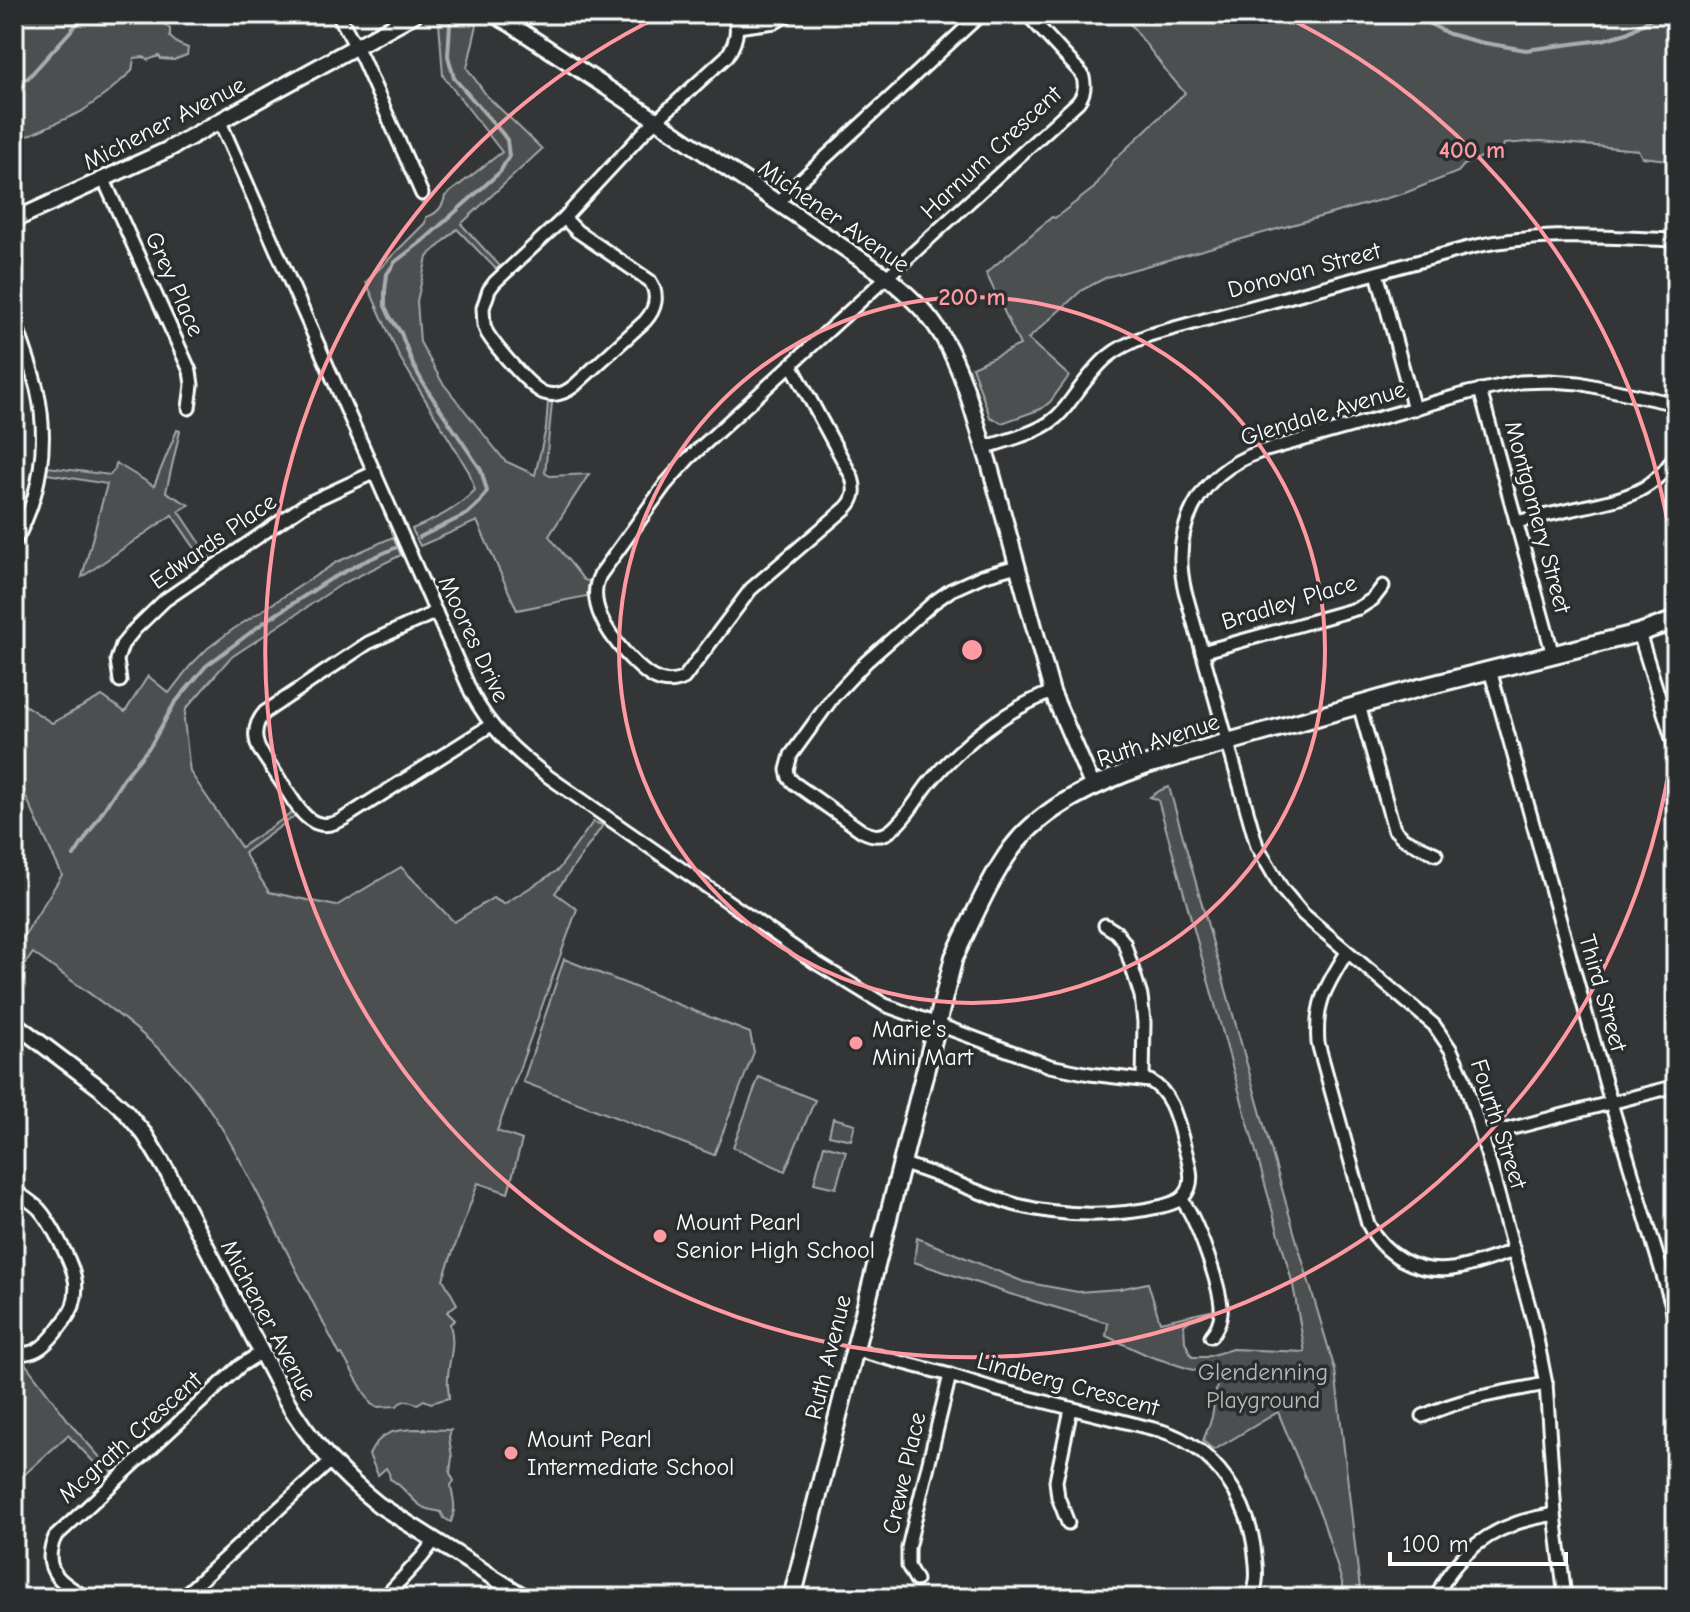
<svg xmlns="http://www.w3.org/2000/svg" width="1690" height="1612" font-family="'Comic Neue',sans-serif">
	<rect width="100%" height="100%" fill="#333536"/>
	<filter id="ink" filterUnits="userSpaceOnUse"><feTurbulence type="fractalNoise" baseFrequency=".0125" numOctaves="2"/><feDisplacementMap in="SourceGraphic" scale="16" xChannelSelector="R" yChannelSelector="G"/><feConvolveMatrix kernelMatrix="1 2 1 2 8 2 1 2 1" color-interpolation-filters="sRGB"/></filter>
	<g filter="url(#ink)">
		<g fill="#4c4f50" stroke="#a6a7a8" stroke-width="2">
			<polygon points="14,14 160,14 163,23 170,29 170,37 178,44 188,48 187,55 174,60 161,59 159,56 148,60 144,57 134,58 132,71 106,94 81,112 14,142"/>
			<polygon points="1121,14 1676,14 1676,161 1642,157 1638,150 1541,141 1504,144 1503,147 1464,165 1458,172 1405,193 1107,277 1082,290 1028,339 1069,376 1050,402 1041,409 1002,423 990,417 972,367 1020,345 986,273 1052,217 1055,218 1094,188 1113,161 1185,93 1167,72 1132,26"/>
			<path d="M 451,20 L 477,25 L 467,68 L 487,96 L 542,149 L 461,224 L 500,266 L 496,269 L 457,229 L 427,257 L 417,301 L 420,342 L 442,382 L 505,461 L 535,475 L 546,428 L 548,402 L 552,403 L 545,473 L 550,476 L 589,474 L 549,536 L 584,580 L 589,581 L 587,596 L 517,610 L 477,521 L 420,546 L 412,529 C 436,519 457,509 475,490 L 469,472 L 399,356 L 366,282 L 425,223 L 426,217 C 437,214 443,207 445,196 L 502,152 L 443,76 L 439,22 Z"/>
			<polygon points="177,430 180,431 166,492 189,505 179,511 211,559 205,563 172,515 82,577 107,484 47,474 48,467 110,475 115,469 116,463 154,486"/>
			<path d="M 393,537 L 401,555 L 342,584 L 230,658 L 186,709 L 184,720 L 190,772 L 241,847 L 292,813 L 295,816 L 244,853 L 269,892 L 336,906 L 401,867 L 454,922 L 493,898 L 504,904 L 558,870 L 593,822 L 603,825 L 555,893 L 577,909 L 497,1131 L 522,1140 L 508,1193 L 478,1183 L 443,1279 L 457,1304 L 447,1312 L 455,1320 L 450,1324 C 456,1347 449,1357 448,1377 C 447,1384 449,1391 449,1398 L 431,1403 L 424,1400 L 417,1404 C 411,1401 402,1399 397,1406 L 377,1407 L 371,1404 L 342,1354 L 340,1355 C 316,1309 293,1264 270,1218 C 241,1160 211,1100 164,1054 C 125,1016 77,985 33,953 L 14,980 L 14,952 L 62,875 L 14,771 L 14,698 L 52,723 L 102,696 L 125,712 L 148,676 L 169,693 L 190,666 L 208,648 L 232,630 L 337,562 Z"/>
			<path d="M 1169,787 L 1295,1235 L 1335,1370 L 1361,1598 L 1342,1598 L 1342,1582 L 1322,1518 L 1278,1412 L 1214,1450 L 1203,1441 L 1212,1417 L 1218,1378 L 1149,1356 L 1106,1336 L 1108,1323 L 1010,1294 L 914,1262 L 917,1238 L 1024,1282 L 1078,1292 L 1119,1289 L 1148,1283 L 1160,1322 L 1210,1311 C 1203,1320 1191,1316 1184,1325 L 1185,1342 L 1192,1357 L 1206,1357 L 1232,1349 L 1305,1352 L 1293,1285 L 1158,800 L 1150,797 L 1161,790 Z"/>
			<polygon points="564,959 750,1033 754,1052 714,1155 523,1082"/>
			<polygon points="759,1077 815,1100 785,1171 733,1147"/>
			<polygon points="833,1118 855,1124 851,1140 829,1135"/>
			<polygon points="824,1145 846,1151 836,1188 814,1183"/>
			<polygon points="16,1362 24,1362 74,1428 113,1472 108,1477 68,1435 14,1484 14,1371"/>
			<path d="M 418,1429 L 451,1430 L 449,1437 L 452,1457 L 450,1473 L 454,1481 L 451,1485 C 453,1501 457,1505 451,1522 L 444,1518 L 441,1512 C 434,1510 427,1510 421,1506 C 409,1498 403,1485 390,1479 L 389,1473 L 386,1468 L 378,1475 L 369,1455 C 380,1431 394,1430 418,1429 Z"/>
		</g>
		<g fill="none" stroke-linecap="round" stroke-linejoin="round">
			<g stroke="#abacad" stroke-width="4">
				<polyline points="1411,14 1449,34 1479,42 1526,50 1602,40 1627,33 1660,14"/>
				<polyline points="14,86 28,78 86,14"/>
				<polyline points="420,537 467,514 480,502 487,491 481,470 426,388 413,365 401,333 390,317 385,306 385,291 387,274 395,262 425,239 500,172 509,156 507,140 502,133 454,78 448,56 450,24"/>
				<polyline points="74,856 124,778 151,745 174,704 206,666 263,623 329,580 361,563 395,548"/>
			</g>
			<g stroke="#fff" stroke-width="17">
				<g id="minor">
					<polyline points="338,14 362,58 422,194"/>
					<polyline points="737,27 775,22 789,14"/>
					<path d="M 220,122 L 471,692 C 490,729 516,753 549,777 L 815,962 L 885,1005 L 1050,1066 L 1090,1074 L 1150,1081 C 1174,1094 1178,1125 1185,1149 C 1189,1164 1196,1183 1184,1196 C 1179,1202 1170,1204 1163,1206 C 1116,1217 1064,1217 1017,1205 C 978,1194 942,1175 903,1164"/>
					<polyline points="104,180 190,371 192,385 189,408"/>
					<polyline points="778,204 788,192 981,14"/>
					<path d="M 564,218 L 577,231 L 650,281 C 659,295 656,309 645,321 L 574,386 C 565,393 556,397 544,393 C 530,388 495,346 487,333 L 484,325 L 483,308 L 489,290 L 495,282 L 564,218 L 646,130 L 727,56 C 736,43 740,29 733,14"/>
					<polyline points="1377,273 1414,409"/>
					<path d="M 14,318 C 22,342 31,365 37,389 C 49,441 41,497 14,543"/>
					<path d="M 791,364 L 852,477 C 856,490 855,499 846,508 L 751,589 L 684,678 C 660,690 642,671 626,654 C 608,633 586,603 600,575 L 665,485 L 688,459 L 1078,102 C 1085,93 1086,85 1082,74 L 1027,14"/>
					<polyline points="1480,390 1553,655"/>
					<path d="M 983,448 C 1004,441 1035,434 1053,420 C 1063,413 1070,401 1077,392 C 1101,360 1111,349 1149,335 L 1464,249 C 1534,231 1604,237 1676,240"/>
					<path d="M 1516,522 C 1539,517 1561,512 1583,507 C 1623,498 1655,493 1676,453"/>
					<path d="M 1017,566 L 982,576 L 951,590 L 934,602 L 866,662 L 833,697 L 791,755 L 787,770 L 789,778 L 794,783 L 862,831 C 872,836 881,838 890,831 C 905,820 918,797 929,783 C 962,744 1005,710 1052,692"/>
					<path d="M 436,612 L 368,643 L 265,712 C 255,723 253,735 259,749 C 267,761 276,774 284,786 C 298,808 312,837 343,819 L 491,725"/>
					<polyline points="1639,633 1676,751"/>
					<polyline points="1202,652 1359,608 1373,599 1383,586"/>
					<polyline points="1490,670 1611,1103 1671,1302 1676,1327"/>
					<polyline points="120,681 117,660 122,645 135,629 165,600 306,504 375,472"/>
					<polyline points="1359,705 1394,829 1404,839 1436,854"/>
					<polyline points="1105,925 1116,932 1124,942 1141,996 1144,1022 1143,1080"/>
					<path d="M 1347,952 C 1326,987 1315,1001 1318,1043 L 1368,1224 C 1384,1255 1416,1274 1452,1269 C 1473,1266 1494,1257 1514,1251"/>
					<polyline points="1482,1136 1676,1086"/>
					<path d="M 14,1190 C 22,1196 32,1202 39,1209 C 50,1221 70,1259 74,1275 C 77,1285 76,1296 73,1306 C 69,1316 62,1324 56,1332 C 44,1347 34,1356 14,1353"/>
					<path d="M 1181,1199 C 1196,1216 1223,1292 1221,1313 C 1220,1323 1217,1329 1211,1336"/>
					<path d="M 855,1350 L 950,1375 L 998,1390 L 1162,1431 C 1215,1448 1250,1501 1255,1555 C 1257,1570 1258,1585 1251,1598"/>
					<path d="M 1423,1416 C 1463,1398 1503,1392 1546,1384"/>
					<polyline points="1068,1523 1058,1497 1056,1481 1071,1409"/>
					<polyline points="916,1580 908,1566 908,1548 950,1375"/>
					<path d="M 87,1598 C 61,1583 40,1570 55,1537 L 240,1366 L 260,1353"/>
					<polyline points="181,1598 331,1461"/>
					<polyline points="384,1598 422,1557 434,1541"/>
					<path d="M 1436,1598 C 1449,1565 1478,1537 1512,1525 C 1525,1519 1540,1517 1555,1514"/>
					<path d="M 1565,1598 L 1555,1514 L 1546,1384 L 1534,1324 L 1482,1136 L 1463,1076 L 1451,1050 L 1434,1025 L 1303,914 L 1282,889 L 1257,846 L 1185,591 C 1170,529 1198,474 1259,452 L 1468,393 L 1520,382 L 1549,381 L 1579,383 L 1676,404"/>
				</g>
			</g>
			<g stroke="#fff" stroke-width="20">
				<g id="tertiary">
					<path d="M 493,14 L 509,23 L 656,120 L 887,277 C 904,291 922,307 935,325 C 964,366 973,416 989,463 L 1052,692 L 1093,787"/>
					<polyline points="14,220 167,150 415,14"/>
					<path d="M 14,1023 L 100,1088 L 124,1110 L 145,1135 L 168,1173 L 285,1398 C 309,1440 341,1475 379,1505 L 526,1598"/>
				</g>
			</g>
			<g stroke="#fff" stroke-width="22">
				<path id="secondary" d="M 792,1598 L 954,957 C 972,921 988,881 1012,848 C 1044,806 1098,782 1147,765 L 1419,688 L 1639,633 L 1676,620"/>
			</g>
			<use href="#minor" stroke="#2a2d2e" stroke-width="11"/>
			<use href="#tertiary" stroke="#2a2d2e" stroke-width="14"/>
			<use href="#secondary" stroke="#2a2d2e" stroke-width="16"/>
		</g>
	</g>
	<g fill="none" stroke="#ff9aa2" stroke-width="4">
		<circle cx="972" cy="650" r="353"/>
		<path d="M1676 718A707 707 0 1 1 662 15M1282 15A707 707 0 0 1 1676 582"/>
	</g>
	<g fill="#ff9aa2" stroke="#2a2d2e" stroke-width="3">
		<circle cx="856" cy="1043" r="8"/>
		<circle cx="660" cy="1236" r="8"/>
		<circle cx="511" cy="1453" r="8"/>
	</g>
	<g text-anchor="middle" stroke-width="7" stroke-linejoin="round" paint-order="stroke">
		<g font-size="24" fill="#fff" stroke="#2a2d2e">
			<text transform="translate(164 123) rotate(-27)" y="8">Michener Avenue</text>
			<text transform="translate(991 152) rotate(-43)" y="8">Harnum Crescent</text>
			<text transform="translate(834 216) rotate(35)" y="8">Michener Avenue</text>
			<text transform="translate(1304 270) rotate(-15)" y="8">Donovan Street</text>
			<text transform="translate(175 284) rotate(66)" y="8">Grey Place</text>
			<text transform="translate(1323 413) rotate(-17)" y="8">Glendale Avenue</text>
			<text transform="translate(1538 517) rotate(75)" y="8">Montgomery Street</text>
			<text transform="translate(213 541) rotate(-35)" y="8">Edwards Place</text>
			<text transform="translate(1289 602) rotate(-17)" y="8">Bradley Place</text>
			<text transform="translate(474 639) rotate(65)" y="8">Moores Drive</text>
			<text transform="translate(1158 740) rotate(-18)" y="8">Ruth Avenue</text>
			<text transform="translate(1603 993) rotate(74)" y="8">Third Street</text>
			<text transform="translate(1499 1124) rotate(72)" y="8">Fourth Street</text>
			<text transform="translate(269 1320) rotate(62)" y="8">Michener Avenue</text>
			<text transform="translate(828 1357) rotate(-76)" y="8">Ruth Avenue</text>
			<text transform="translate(1068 1384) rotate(15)" y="8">Lindberg Crescent</text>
			<text transform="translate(130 1437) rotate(-42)" y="8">Mcgrath Crescent</text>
			<text transform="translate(904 1473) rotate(-77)" y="8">Crewe Place</text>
		</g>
		<g font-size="24" fill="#fff" stroke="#2a2d2e" text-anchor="start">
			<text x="872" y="1037">Marie's<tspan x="872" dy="28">Mini Mart</tspan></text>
			<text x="676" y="1230">Mount Pearl<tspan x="676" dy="28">Senior High School</tspan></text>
			<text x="527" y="1447">Mount Pearl<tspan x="527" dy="28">Intermediate School</tspan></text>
		</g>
		<g font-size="24" fill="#b7b9b9" stroke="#2a2d2e">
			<text x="1263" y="1380">Glendenning<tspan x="1263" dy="28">Playground</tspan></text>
		</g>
	</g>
	<circle cx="972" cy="650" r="12" fill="#ff9aa2" stroke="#2a2d2e" stroke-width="4"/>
	<g font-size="24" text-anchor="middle" font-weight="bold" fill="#ff9aa2" stroke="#2a2d2e" stroke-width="7" stroke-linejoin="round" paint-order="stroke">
		<text x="1472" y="158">400 m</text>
		<text x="972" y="305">200 m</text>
	</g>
	<rect width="1690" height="1612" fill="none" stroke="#2a2d2e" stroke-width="48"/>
	<rect x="24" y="24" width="1642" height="1564" fill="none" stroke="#fff" stroke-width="3" filter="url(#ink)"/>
	<path d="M1390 1552v12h176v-12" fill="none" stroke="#ffffff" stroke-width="4"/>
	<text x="1402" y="1552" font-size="24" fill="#ffffff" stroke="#2a2d2e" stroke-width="6" paint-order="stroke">100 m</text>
</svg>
